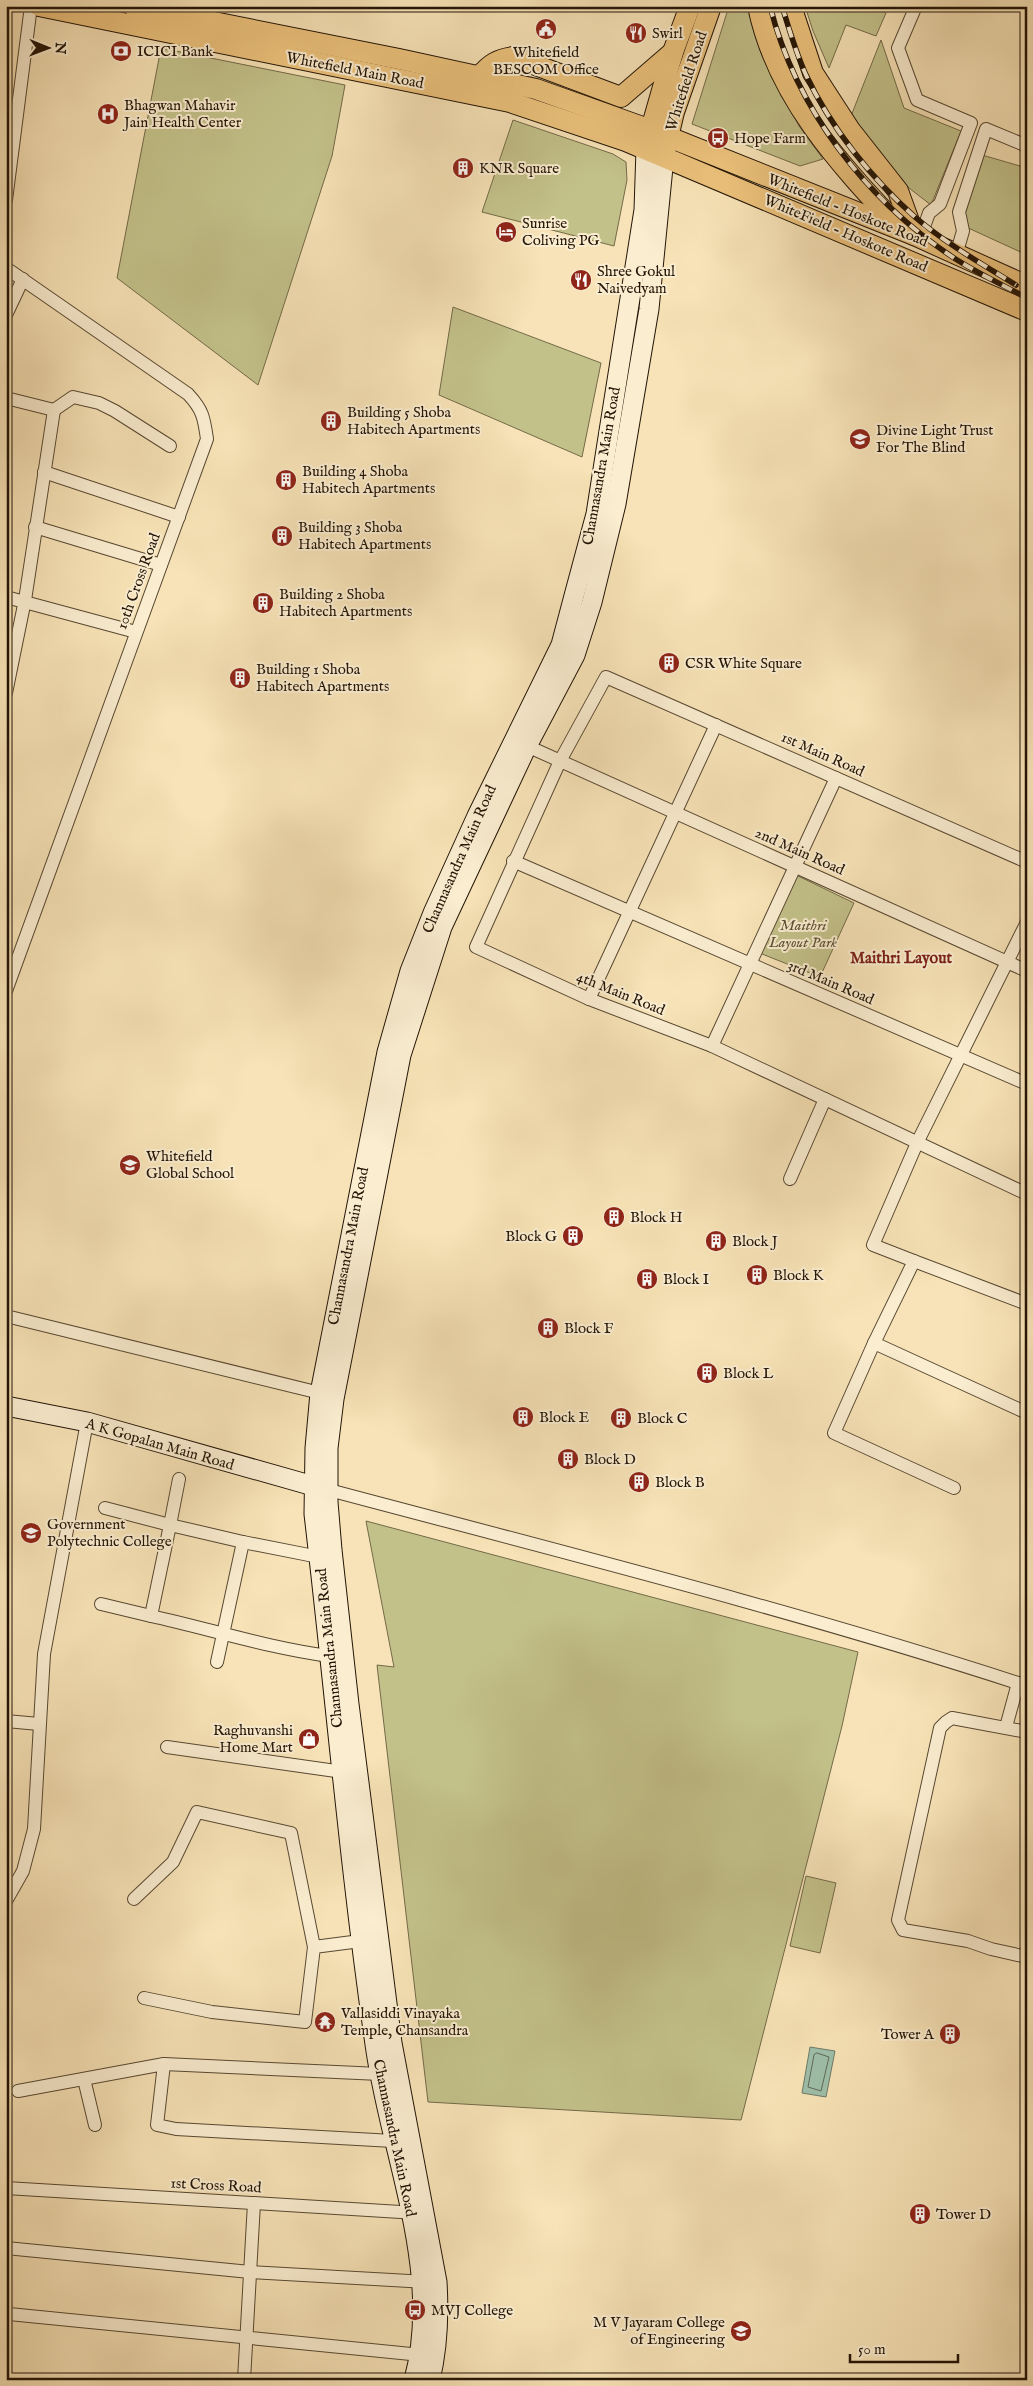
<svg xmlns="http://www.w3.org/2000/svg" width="1033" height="2386" font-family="'IM FELL English',serif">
	<rect width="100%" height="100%" fill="#f7e3b7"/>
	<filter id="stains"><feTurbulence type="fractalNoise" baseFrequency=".004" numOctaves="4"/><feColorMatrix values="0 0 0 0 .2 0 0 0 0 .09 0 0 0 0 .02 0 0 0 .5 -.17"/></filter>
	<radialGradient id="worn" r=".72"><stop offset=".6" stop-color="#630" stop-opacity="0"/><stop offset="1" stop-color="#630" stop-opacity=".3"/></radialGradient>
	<g fill="#c3c18a" stroke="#736a48">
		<polygon points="729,6 754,6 775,78 799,126 823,159 800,166 692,124"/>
		<polygon points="805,6 868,6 886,13 876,36 846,25 829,68 813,31"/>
		<polygon points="881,40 904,108 961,131 931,205 909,188 851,116"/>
		<polygon points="161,48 345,85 332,156 258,385 117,278"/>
		<polygon points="513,120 613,154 626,162 627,180 614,246 482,212"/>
		<polygon points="982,155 1027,168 1027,255 966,227 963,205"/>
		<polygon points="453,307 601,363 582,457 439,395"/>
		<polygon points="794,874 854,903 820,977 757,952"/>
		<polygon points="366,1521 858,1652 842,1726 741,2120 428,2102 377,1665 394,1667"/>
		<polygon points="806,1876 836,1883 820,1953 790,1946"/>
	</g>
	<polygon fill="#9ebfa9" stroke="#6d7b68" points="810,2047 835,2051 826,2097 802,2093"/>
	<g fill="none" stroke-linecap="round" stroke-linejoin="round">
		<polygon stroke="#606a58" stroke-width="1" points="817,2053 829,2057 821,2091 808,2087 814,2055"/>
		<g stroke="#584832" stroke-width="14">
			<g id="street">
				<polyline points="916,6 898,48 917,100 971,123 940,204 929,213 920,238"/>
				<polyline points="6,200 31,6"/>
				<polyline points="956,255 963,231 959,212 986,129 1027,146"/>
				<path d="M 6,268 L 188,394 C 203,410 204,418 207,439 L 6,991"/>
				<polyline points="6,315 23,279"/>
				<polyline points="6,398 54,410"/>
				<polyline points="54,410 73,397 99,403 115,411 170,446"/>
				<polyline points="44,472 179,517"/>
				<polyline points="35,527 161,565"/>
				<polyline points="6,597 136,632"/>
				<polyline points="6,693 25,600 54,410"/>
				<polyline points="527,746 1027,971"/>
				<polyline points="513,861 1027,1084"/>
				<polyline points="1027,862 606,677 560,761 476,947 589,999 712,1046 1027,1194"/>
				<polyline points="589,999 716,725"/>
				<polyline points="712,1046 836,778"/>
				<polyline points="790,1179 825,1099"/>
				<polyline points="914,1261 1027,1304"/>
				<polyline points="6,1316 320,1393"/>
				<polyline points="874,1343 914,1261 873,1245 917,1143 1027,922"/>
				<polyline points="954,1488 834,1433 874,1343 1027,1413"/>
				<path d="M 329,1490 C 562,1552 797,1611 1027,1686"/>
				<polyline points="105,1508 170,1525 179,1479"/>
				<polyline points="243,1542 319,1557"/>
				<polyline points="101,1604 151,1616"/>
				<path d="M 217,1662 L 243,1542 L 170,1525 L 151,1616 C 210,1629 269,1648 329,1656"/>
				<polyline points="6,1721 39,1724"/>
				<polyline points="1006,1727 1018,1683"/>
				<polyline points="1027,1732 952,1718 946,1722 940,1728 898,1920 903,1930 968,1941 991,1949 1027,1957"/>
				<polyline points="167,1747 343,1772"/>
				<polyline points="134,1899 173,1862 197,1812 291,1833 314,1947"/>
				<polyline points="6,1901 23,1871 34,1829 44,1654 87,1422"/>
				<polyline points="144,1998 212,2012 305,2022 314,1947 368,1940"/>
				<polyline points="164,2064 157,2125 176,2129 393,2141"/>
				<polyline points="84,2079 95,2125"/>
				<polyline points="18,2091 164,2064 380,2074"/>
				<polyline points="6,2188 417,2213"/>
				<polyline points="6,2248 250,2272 427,2282"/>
				<polyline points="9,2314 421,2355"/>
				<polyline points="244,2380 254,2203"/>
			</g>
		</g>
		<g stroke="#231406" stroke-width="21">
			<g id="secondary">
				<polyline points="6,1406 87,1422 324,1489"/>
				<path d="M 414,2380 C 443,2272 392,2159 376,2051 C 350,1873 335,1693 314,1514 L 315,1448 L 320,1393 L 387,1052 L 410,971 L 433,913 L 477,816 L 561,645 L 574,596 L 596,514 L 609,431 L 644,210 L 646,149"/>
				<path d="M 430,2380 C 438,2347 439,2315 437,2282 L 392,2043 L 349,1704 L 332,1550 L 328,1502 L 328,1448 L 334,1399 L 401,1055 L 442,927 L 527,746 L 575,655 L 592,602 L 616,504 L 649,309 L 664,157"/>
			</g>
		</g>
		<g stroke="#231406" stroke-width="22">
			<g id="primary">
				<polyline points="39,6 510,102 626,141 1027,311"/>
				<polyline points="133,6 399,59 536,89 651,130 914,235 1027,286"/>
				<path d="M 758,6 C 776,95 839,164 899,227"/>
				<polyline points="791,6 813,73 850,130 898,191 914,235"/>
				<path d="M 480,76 C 490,64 498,59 514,57 L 621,97 L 673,52"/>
				<polyline points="647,143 673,52 690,6"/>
				<polyline points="665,150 674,112 711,6"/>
			</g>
		</g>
		<use href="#street" stroke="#faedd0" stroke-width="12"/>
		<use href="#secondary" stroke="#faedd0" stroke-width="19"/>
		<use href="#primary" stroke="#ecc27c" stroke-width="20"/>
		<g stroke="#231406" stroke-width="5.5">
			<g id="rail">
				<path d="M 770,6 C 796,109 866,200 954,258 C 977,273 1003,285 1027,298"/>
				<path d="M 782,6 C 789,29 796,53 806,75 C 831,128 871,178 915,217 C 945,243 982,264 1016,285"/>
			</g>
		</g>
		<use href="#rail" stroke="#faedd0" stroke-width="4" stroke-dasharray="11" stroke-linecap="butt"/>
	</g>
	<defs>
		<g id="civic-disc" transform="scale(1.125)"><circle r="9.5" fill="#8f2418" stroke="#faedd0"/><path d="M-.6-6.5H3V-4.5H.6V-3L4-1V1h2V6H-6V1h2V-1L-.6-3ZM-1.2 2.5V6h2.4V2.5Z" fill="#fff"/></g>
		<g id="restaurant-disc" transform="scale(1.125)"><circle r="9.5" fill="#8f2418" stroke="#faedd0"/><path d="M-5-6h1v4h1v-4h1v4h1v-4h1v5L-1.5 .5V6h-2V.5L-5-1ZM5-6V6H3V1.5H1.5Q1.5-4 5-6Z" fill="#fff"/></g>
		<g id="bank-disc" transform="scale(1.125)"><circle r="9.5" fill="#8f2418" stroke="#faedd0"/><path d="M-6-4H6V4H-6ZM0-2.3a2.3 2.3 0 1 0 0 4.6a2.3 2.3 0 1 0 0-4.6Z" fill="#fff"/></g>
		<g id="hospital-disc" transform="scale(1.125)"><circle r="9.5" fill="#8f2418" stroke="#faedd0"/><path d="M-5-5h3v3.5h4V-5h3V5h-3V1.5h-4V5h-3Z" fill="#fff"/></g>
		<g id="bus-disc" transform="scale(1.125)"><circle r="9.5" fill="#8f2418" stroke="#faedd0"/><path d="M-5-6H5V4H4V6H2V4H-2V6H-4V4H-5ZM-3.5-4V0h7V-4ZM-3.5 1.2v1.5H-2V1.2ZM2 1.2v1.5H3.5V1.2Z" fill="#fff"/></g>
		<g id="building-disc" transform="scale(1.125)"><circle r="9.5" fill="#8f2418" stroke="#faedd0"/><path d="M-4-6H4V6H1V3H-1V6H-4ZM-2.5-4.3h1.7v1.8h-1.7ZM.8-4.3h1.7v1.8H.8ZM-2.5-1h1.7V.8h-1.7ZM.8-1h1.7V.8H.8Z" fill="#fff"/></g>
		<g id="hotel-disc" transform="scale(1.125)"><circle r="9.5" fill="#8f2418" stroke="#faedd0"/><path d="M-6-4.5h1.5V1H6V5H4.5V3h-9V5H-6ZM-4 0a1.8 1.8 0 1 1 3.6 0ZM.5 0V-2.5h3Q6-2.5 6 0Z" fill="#fff"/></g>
		<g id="school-disc" transform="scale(1.125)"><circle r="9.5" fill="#8f2418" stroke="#faedd0"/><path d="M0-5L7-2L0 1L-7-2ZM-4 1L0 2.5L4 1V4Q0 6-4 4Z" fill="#fff"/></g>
		<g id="university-disc" transform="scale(1.125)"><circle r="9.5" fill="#8f2418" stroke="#faedd0"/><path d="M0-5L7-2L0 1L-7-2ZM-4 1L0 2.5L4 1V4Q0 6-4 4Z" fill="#fff"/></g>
		<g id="shop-disc" transform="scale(1.125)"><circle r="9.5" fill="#8f2418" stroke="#faedd0"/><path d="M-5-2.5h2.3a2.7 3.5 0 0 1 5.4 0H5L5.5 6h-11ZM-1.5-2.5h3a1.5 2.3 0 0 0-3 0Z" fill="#fff"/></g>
		<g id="temple-disc" transform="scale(1.125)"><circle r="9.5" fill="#8f2418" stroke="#faedd0"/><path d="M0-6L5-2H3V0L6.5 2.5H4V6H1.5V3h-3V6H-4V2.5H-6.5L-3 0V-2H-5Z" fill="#fff"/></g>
	</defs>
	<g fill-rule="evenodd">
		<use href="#civic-disc" x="546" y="29"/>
		<use href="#restaurant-disc" x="636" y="33"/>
		<use href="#bank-disc" x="121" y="51"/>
		<use href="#hospital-disc" x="108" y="114"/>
		<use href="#bus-disc" x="718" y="138"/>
		<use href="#building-disc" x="463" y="168"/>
		<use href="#hotel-disc" x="506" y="232"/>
		<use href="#restaurant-disc" x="581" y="280"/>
		<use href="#building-disc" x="331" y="421"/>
		<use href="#school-disc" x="860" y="439"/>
		<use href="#building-disc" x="286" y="480"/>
		<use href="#building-disc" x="282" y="536"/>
		<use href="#building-disc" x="263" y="603"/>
		<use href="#building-disc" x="669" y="663"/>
		<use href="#building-disc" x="240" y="678"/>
		<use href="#school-disc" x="130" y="1165"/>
		<use href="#building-disc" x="614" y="1217"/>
		<use href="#building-disc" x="573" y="1236"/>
		<use href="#building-disc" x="716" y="1241"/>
		<use href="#building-disc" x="757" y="1275"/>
		<use href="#building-disc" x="647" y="1279"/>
		<use href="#building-disc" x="548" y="1328"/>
		<use href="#building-disc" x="707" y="1373"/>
		<use href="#building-disc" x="523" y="1417"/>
		<use href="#building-disc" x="621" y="1418"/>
		<use href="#building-disc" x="568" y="1459"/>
		<use href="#building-disc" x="639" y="1482"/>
		<use href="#university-disc" x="31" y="1533"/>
		<use href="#shop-disc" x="309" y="1739"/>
		<use href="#temple-disc" x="325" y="2022"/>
		<use href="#building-disc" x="950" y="2034"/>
		<use href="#building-disc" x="920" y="2214"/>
		<use href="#bus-disc" x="415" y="2310"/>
		<use href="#university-disc" x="741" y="2331"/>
	</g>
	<g text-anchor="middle" stroke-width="4" stroke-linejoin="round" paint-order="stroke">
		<g font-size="15" fill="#231406" stroke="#faedd0" text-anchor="start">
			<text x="652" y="38">Swirl</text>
			<text x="137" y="56">ICICI Bank</text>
			<text x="546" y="57" text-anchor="middle">Whitefield<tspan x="546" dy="17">BESCOM Office</tspan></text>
			<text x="124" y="110">Bhagwan Mahavir<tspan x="124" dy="17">Jain Health Center</tspan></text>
			<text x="734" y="143">Hope Farm</text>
			<text x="479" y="173">KNR Square</text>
			<text x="522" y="228">Sunrise<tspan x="522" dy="17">Coliving PG</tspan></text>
			<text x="597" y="276">Shree Gokul<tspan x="597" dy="17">Naivedyam</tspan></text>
			<text x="347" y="417">Building 5 Shoba<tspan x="347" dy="17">Habitech Apartments</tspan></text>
			<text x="876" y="435">Divine Light Trust<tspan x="876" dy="17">For The Blind</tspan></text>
			<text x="302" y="476">Building 4 Shoba<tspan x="302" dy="17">Habitech Apartments</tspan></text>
			<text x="298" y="532">Building 3 Shoba<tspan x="298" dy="17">Habitech Apartments</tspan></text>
			<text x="279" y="599">Building 2 Shoba<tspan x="279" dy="17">Habitech Apartments</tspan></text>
			<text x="685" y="668">CSR White Square</text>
			<text x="256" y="674">Building 1 Shoba<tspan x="256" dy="17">Habitech Apartments</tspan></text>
			<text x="146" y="1161">Whitefield<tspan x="146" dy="17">Global School</tspan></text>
			<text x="630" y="1222">Block H</text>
			<text x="557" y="1241" text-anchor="end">Block G</text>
			<text x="732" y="1246">Block J</text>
			<text x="773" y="1280">Block K</text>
			<text x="663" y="1284">Block I</text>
			<text x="564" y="1333">Block F</text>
			<text x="723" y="1378">Block L</text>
			<text x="539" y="1422">Block E</text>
			<text x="637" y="1423">Block C</text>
			<text x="584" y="1464">Block D</text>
			<text x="655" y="1487">Block B</text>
			<text x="47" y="1529">Government<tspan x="47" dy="17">Polytechnic College</tspan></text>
			<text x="293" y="1735" text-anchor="end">Raghuvanshi<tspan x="293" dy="17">Home Mart</tspan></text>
			<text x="341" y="2018">Vallasiddi Vinayaka<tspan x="341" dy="17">Temple, Chansandra</tspan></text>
			<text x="934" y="2039" text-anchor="end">Tower A</text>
			<text x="936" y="2219">Tower D</text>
			<text x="431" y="2315">MVJ College</text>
			<text x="725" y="2327" text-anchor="end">M V Jayaram College<tspan x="725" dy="17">of Engineering</tspan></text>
		</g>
		<g font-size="15" fill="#231406" stroke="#faedd0">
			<text transform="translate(355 70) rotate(11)" y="5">Whitefield Main Road</text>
			<text transform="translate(686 81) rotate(-72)" y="5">Whitefield Road</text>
			<text transform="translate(848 210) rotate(22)" y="5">Whitefield - Hoskote Road</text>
			<text transform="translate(846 233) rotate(23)" y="5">WhiteField - Hoskote Road</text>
			<text transform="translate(601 466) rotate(-80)" y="5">Channasandra Main Road</text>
			<text transform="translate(138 581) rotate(-70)" y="5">10th Cross Road</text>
			<text transform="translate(823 754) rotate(24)" y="5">1st Main Road</text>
			<text transform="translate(800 851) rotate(24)" y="5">2nd Main Road</text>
			<text transform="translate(459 859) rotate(-66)" y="5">Channasandra Main Road</text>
			<text transform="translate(831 982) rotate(23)" y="5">3rd Main Road</text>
			<text transform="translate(621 993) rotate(22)" y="5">4th Main Road</text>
			<text transform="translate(348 1246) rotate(-79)" y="5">Channasandra Main Road</text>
			<text transform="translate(160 1444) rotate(16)" y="5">A K Gopalan Main Road</text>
			<text transform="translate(329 1648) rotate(-96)" y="5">Channasandra Main Road</text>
			<text transform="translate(395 2138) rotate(78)" y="5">Channasandra Main Road</text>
			<text transform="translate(216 2185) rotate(3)" y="5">1st Cross Road</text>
		</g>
		<g font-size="15" font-style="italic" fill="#5b5134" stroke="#faedd0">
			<text x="803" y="930">Maithri<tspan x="803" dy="17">Layout Park</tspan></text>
		</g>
		<g font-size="16" font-weight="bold" fill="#7a1f14" stroke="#faedd0">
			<text x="901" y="963">Maithri Layout</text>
		</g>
	</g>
	<rect width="1033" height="2386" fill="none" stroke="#f7e3b7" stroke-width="25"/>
	<rect x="8" y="8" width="1018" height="2371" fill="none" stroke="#231406" stroke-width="2.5"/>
	<rect x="12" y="12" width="1008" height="2361" fill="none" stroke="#231406"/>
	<g transform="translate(48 48) rotate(91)" stroke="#faedd0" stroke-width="4" paint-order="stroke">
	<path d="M0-4L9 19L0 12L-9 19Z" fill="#231406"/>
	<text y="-8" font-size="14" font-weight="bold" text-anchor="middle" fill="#231406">N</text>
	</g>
	<path d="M850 2354v8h108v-8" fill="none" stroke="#231406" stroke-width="2.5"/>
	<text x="858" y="2354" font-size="15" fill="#231406" stroke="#faedd0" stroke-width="4" paint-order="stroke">50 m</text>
	<rect width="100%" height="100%" filter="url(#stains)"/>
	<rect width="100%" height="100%" fill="url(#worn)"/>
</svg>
